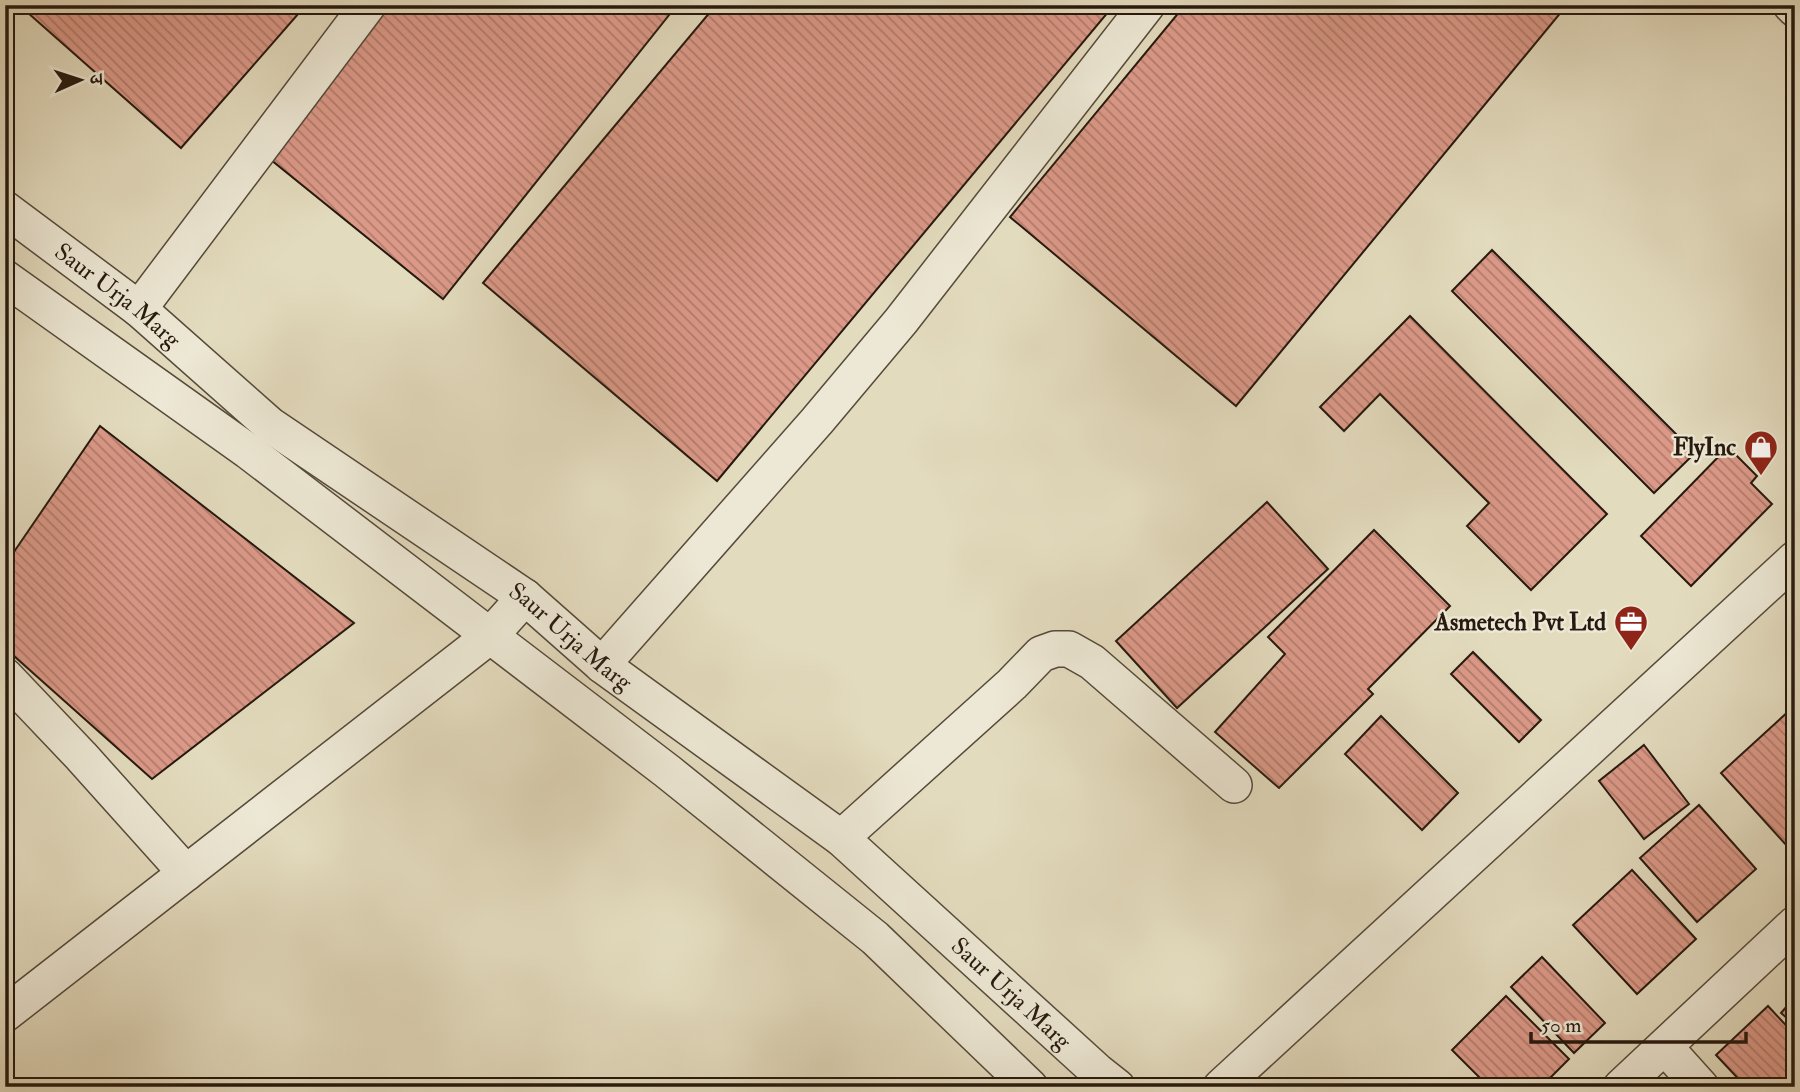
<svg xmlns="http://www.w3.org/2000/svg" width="1800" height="1092" font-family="'IM FELL Double Pica','Noto Serif Devanagari',serif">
	<defs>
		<pattern id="building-back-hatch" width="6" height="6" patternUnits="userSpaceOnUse" patternTransform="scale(1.75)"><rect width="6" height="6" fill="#dc9988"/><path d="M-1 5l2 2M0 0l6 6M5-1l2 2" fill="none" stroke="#b27c6e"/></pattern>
	</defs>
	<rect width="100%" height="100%" fill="#e3dbbe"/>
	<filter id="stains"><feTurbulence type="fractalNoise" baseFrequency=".00286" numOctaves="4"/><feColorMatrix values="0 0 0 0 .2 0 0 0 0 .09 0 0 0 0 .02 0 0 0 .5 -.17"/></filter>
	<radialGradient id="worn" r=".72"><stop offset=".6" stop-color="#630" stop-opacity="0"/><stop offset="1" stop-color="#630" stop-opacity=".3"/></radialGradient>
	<g fill="url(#building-back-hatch)" stroke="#26190f" stroke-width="2">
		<polygon points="19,5 306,5 181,148"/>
		<polygon points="384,5 677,5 443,299 265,155"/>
		<polygon points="716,5 1114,5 717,481 483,283"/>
		<polygon points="1185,5 1567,5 1236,406 1010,217"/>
		<polygon points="1492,250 1695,453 1654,493 1452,291"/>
		<polygon points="1410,316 1607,514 1531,590 1467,526 1489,503 1380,394 1344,431 1320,407"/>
		<polygon points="100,426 354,623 152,779 5,648 5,565"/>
		<polygon points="1728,447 1757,476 1751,483 1772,504 1691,586 1641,536"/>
		<polygon points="1267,502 1328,569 1177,708 1116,641"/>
		<polygon points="1374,530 1450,606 1368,689 1373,694 1279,788 1215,732 1285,654 1268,637"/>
		<polygon points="1473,652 1541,720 1519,742 1451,674"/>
		<polygon points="1790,710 1795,715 1795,840 1787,846 1721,773"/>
		<polygon points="1381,716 1458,793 1422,830 1345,754"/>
		<polygon points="1644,745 1689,804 1644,839 1599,781"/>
		<polygon points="1699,805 1756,869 1697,922 1640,858"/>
		<polygon points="1632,870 1696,939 1637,994 1573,925"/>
		<polygon points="1542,957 1605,1023 1574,1053 1511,987"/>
		<polygon points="1506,996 1569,1059 1541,1087 1489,1087 1452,1050"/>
		<polygon points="1795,997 1795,1025 1781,1013"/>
		<polygon points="1768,1006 1795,1035 1795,1087 1746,1087 1716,1055"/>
	</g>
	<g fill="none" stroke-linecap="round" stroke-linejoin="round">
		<g stroke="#554a3b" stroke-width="38">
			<g id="minor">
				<polyline points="1791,5 1795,9"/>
				<path id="s1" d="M 5,209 L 139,309 L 270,425 L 525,597 L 602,665 L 841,838 L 1098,1072 L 1117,1087"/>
				<polyline points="5,278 248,451 667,771 875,938 1030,1087"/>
				<polyline points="139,309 368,5"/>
				<polyline points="602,665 817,421 901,321 1147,5"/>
				<polyline points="5,676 81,756 186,873"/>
				<polyline points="841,838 1012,684 1041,654 1055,649 1069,649 1092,662 1234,785"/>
				<polyline points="5,1014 490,636 525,597"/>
				<polyline points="1665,1047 1701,1087"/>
				<polyline points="1221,1087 1795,559"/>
				<polyline points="1621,1087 1795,924"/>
			</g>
		</g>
		<use href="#minor" stroke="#ede8d5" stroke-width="35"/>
	</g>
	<defs>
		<g id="shop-pin" transform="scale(1.75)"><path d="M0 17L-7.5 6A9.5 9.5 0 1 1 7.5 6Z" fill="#8f2418" stroke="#ede8d5"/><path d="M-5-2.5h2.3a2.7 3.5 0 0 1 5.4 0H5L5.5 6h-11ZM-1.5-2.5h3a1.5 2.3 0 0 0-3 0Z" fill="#fff"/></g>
		<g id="office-pin" transform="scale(1.75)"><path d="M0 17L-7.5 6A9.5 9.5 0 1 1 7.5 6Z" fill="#8f2418" stroke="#ede8d5"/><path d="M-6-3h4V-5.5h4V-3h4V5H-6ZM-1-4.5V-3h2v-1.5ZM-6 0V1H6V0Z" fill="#fff"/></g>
	</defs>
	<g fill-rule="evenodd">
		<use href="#shop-pin" x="1761" y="447"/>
		<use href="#office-pin" x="1631" y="622"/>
	</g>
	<g text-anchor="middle" stroke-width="5" stroke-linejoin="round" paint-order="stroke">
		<g font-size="24" fill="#26190f" stroke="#ede8d5">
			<text dy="8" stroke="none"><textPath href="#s1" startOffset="142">Saur Urja Marg</textPath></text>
			<text dy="8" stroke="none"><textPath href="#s1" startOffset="710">Saur Urja Marg</textPath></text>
			<text dy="8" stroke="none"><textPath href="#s1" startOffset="1278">Saur Urja Marg</textPath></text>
		</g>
		<g font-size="24" font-weight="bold" fill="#26190f" stroke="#ede8d5" text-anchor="end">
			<text x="1736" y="455">FlyInc</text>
			<text x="1606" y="630">Asmetech Pvt Ltd</text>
		</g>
	</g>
	<rect width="1800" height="1092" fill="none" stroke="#e3dbbe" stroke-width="28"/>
	<rect x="7" y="7" width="1786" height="1078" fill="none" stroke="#26190f" stroke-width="3.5"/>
	<rect x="14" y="14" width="1772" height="1064" fill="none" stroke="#26190f" stroke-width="2"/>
	<g transform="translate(80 80) rotate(87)" stroke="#ede8d5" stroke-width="5" paint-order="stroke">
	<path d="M0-5L12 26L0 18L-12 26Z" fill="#26190f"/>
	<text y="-10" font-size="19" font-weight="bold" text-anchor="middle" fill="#26190f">उ</text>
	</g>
	<path d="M1531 1032v10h215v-10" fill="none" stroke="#26190f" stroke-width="3.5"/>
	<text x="1541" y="1032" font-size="21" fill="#26190f" stroke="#ede8d5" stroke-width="5" paint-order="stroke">50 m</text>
	<rect width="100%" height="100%" filter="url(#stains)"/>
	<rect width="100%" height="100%" fill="url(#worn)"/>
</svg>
